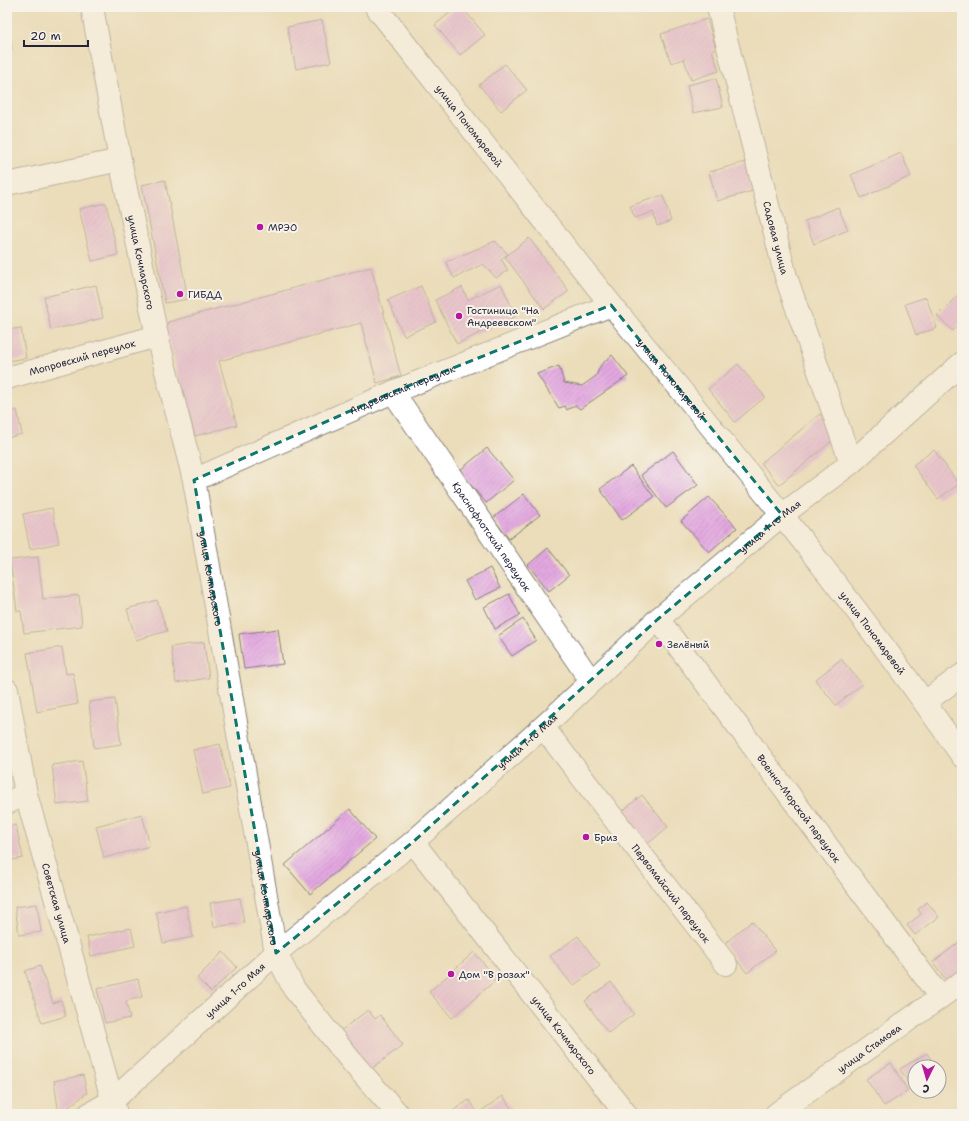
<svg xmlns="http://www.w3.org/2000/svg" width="969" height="1121" font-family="'Shantell Sans',sans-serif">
	<defs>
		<pattern id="building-hatch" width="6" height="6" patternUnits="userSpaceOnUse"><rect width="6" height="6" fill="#e2a7e0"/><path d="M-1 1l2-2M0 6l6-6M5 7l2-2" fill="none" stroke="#c28fc1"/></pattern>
	</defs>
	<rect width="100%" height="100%" fill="#f7f3e8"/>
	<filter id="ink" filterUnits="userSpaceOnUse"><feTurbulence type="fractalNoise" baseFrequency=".025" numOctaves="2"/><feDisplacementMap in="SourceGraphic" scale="8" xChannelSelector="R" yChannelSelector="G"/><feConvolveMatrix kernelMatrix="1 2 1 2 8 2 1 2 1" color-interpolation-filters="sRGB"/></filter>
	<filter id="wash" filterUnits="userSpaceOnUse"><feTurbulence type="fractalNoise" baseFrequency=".012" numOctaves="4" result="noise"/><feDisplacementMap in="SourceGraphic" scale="16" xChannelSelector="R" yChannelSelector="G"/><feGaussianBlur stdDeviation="0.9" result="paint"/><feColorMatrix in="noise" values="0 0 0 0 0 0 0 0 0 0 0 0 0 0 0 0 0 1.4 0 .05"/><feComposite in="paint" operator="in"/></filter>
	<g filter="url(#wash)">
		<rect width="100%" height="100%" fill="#ebddb9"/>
		<g id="blocks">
			<g fill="url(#building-hatch)">
				<polygon points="457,7 462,7 485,35 460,55 435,25"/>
				<polygon points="7,9 12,51 7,52"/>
				<polygon points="707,19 716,49 712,50 719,71 691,80 684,59 671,63 661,34"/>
				<polygon points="322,20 331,62 296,69 287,27"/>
				<polygon points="505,64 527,90 501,111 479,85"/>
				<polygon points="716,78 723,107 693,113 687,85"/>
				<polygon points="901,153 911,176 861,198 851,175"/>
				<polygon points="745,162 753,191 717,201 709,172"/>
				<polygon points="165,180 188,299 165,303 142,185"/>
				<polygon points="663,195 671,221 657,226 653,212 635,218 630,206"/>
				<polygon points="106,203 118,255 92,261 79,209"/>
				<polygon points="838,207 848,230 814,244 805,221"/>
				<polygon points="529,238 569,291 544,309 505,257"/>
				<polygon points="495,241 508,254 501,259 508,270 496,278 483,264 454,278 446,262"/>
				<polygon points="371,267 401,376 377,383 361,323 219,361 237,425 195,436 165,325 168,324 168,322"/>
				<polygon points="501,284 516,316 457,344 435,300 462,287 468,300"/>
				<polygon points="96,285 103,318 51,330 44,297"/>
				<polygon points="421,286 436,322 404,336 388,300"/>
				<polygon points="958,295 962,300 962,322 953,331 937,316"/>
				<polygon points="926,297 937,328 916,335 905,304"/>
				<polygon points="21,328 26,358 7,361 7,330"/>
				<polygon points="612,355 628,376 580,409 575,405 567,410 565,406 559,408 537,374 559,366 564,383 582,386 596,376 601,365"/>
				<polygon points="738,364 765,397 735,422 708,389"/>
				<polygon points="17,410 22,434 7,438 7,412"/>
				<polygon points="820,414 838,436 779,485 761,463"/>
				<polygon points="487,448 514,480 486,503 459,471"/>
				<polygon points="934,450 959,484 938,499 913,465"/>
				<polygon points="673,451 698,485 666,508 641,475"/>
				<polygon points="631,466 654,497 622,520 600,489"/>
				<polygon points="524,494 540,515 509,539 493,518"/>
				<polygon points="709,497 737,528 709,552 681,521"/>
				<polygon points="52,508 59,543 30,549 23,514"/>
				<polygon points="548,548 569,575 549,591 528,565"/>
				<polygon points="38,557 43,599 79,595 82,626 24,633 21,611 17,611 10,560"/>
				<polygon points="490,568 500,588 475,600 465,581"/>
				<polygon points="509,594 520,615 495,629 484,607"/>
				<polygon points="157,600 167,631 136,640 127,609"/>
				<polygon points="523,619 536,640 512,656 498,636"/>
				<polygon points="278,629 283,664 244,669 239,634"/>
				<polygon points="204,642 209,678 176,683 171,647"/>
				<polygon points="62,647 66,674 73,673 78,704 37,712 27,653"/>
				<polygon points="841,659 862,684 836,705 815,680"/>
				<polygon points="115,699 121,744 94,748 89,702"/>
				<polygon points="220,744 230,788 203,794 193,750"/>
				<polygon points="82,761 88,801 57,805 52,765"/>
				<polygon points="642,795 668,827 645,846 619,814"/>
				<polygon points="350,809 375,839 310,894 285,865"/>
				<polygon points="142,814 150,846 104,858 96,826"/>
				<polygon points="16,825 23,858 7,861 7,827"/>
				<polygon points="240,898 244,923 214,927 210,903"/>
				<polygon points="927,902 939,917 915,935 907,925 921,914 918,909"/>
				<polygon points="37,904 41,932 19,935 15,907"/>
				<polygon points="186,906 193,937 163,943 156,912"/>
				<polygon points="752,921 775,951 747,973 724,944"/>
				<polygon points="131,928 135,946 91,956 87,937"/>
				<polygon points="578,936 600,966 573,986 550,956"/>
				<polygon points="962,940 962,973 948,983 933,962"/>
				<polygon points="223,952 237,967 211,992 197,978"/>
				<polygon points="474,952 497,979 452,1018 429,992"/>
				<polygon points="40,966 53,1003 61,1000 66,1016 42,1023 25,971"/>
				<polygon points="138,979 142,997 126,1001 130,1018 105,1023 97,989"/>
				<polygon points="611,982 634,1014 608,1033 585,1001"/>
				<polygon points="368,1010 375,1019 380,1015 403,1045 366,1073 336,1034"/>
				<polygon points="927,1053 936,1067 915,1067 914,1091 900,1069"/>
				<polygon points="891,1063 908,1091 884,1106 866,1079"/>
				<polygon points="83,1075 87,1093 59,1114 54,1081"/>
				<polygon points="503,1096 514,1113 513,1114 448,1114 469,1100 478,1113"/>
			</g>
		</g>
	</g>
	<g filter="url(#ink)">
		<use href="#blocks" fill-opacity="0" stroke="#86807a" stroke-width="1"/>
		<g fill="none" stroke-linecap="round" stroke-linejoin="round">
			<g stroke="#86807a" stroke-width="24">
				<g id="minor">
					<path id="s1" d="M 92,7 L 120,160 L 157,336 L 194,480 L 276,953 L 294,989 L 352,1062 L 398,1114"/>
					<path id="s2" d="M 376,7 C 458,111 539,215 622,318 C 739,461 857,603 962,756"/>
					<path id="s3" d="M 718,7 L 786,277 L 851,463"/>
					<polyline points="7,184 120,160"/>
					<path id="s4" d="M 7,378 L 157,336"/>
					<path id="s5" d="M 393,392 L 591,681"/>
					<path id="s6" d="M 194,480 L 393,392 L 611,305"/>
					<path id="s7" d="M 658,619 L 940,997"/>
					<path id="s8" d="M 7,690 L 26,794 L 116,1113"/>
					<polyline points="925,702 962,675"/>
					<path id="s9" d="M 543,727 L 726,964"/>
					<polyline points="7,803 26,794"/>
					<path id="s10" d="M 413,842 L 626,1114"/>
					<path id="s11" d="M 89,1114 L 112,1101 L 276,953 L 413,842 L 543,727 L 658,619 L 782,515 L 851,463 L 962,363"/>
					<path id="s12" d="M 776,1114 L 962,982"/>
				</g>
			</g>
			<use href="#minor" stroke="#fff" stroke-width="22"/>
		</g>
	</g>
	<path d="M0 0H969V1121H0ZM 611,305 L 782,515 L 658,619 L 413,842 L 276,953 L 194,480 L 393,392 Z" fill="#ebddb9" fill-opacity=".55" fill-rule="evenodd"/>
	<path fill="none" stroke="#0f766e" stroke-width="3" stroke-dasharray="8 5" stroke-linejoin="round" d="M 611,305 L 782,515 L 658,619 L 413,842 L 276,953 L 194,480 L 393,392 Z"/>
	<g fill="#b5179e" stroke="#f7f3e8" stroke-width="1.5">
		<circle cx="260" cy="227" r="4"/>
		<circle cx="180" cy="294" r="4"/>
		<circle cx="459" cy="316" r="4"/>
		<circle cx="659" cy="644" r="4"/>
		<circle cx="586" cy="837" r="4"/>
		<circle cx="451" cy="974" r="4"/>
	</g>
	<g text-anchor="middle" stroke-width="4" stroke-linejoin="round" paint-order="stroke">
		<g font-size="10" fill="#22223b" stroke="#f7f3e8">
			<text dy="4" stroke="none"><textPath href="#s2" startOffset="151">улица Пономаревой</textPath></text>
			<text dy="4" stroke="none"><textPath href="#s3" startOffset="238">Садовая улица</textPath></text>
			<text dy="4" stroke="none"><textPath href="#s1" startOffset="260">улица Кочмарского</textPath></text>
			<text dy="4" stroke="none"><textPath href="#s4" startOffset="78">Мопровский переулок</textPath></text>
			<text dy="4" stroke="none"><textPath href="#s2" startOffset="475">улица Пономаревой</textPath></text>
			<text dy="4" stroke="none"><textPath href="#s6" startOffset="227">Андреевский переулок</textPath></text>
			<text dy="4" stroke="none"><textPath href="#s11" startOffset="900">улица 1-го Мая</textPath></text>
			<text dy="4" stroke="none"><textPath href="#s5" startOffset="175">Краснофлотский переулок</textPath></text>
			<text dy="4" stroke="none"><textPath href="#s1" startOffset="584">улица Кочмарского</textPath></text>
			<text dy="4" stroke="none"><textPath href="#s2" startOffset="799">улица Пономаревой</textPath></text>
			<text dy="4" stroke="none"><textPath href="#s11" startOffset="576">улица 1-го Мая</textPath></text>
			<text dy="4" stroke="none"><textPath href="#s7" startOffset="236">Военно-Морской переулок</textPath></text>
			<text dy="4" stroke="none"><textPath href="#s9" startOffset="210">Первомайский переулок</textPath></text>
			<text dy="4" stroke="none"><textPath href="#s1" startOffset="908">улица Кочмарского</textPath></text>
			<text dy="4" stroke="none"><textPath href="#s8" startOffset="219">Советская улица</textPath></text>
			<text dy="4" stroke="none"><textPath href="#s11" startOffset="192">улица 1-го Мая</textPath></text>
			<text dy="4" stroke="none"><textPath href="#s10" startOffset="245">улица Кочмарского</textPath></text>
			<text dy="4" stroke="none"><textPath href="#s12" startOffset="114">улица Стамова</textPath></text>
		</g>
		<g font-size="10" fill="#22223b" stroke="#f7f3e8" text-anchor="start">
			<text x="268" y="231">МРЭО</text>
			<text x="188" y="298">ГИБДД</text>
			<text x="467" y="314">Гостиница "На<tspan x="467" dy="12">Андреевском"</tspan></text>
			<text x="667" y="648">Зелёный</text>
			<text x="594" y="841">Бриз</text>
			<text x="459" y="978">Дом "В розах"</text>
		</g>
	</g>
	<rect width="969" height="1121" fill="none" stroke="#f7f3e8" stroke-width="24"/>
	<g transform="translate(927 1079) rotate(185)"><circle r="19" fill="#f7f3e8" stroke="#a29fa3"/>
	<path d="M0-3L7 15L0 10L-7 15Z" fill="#b5179e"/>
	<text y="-6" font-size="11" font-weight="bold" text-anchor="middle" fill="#22223b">С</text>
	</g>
	<path d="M24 40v6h64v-6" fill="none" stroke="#22223b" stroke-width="2"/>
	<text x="30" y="40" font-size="12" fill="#22223b" stroke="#f7f3e8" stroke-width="3" paint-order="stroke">20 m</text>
</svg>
